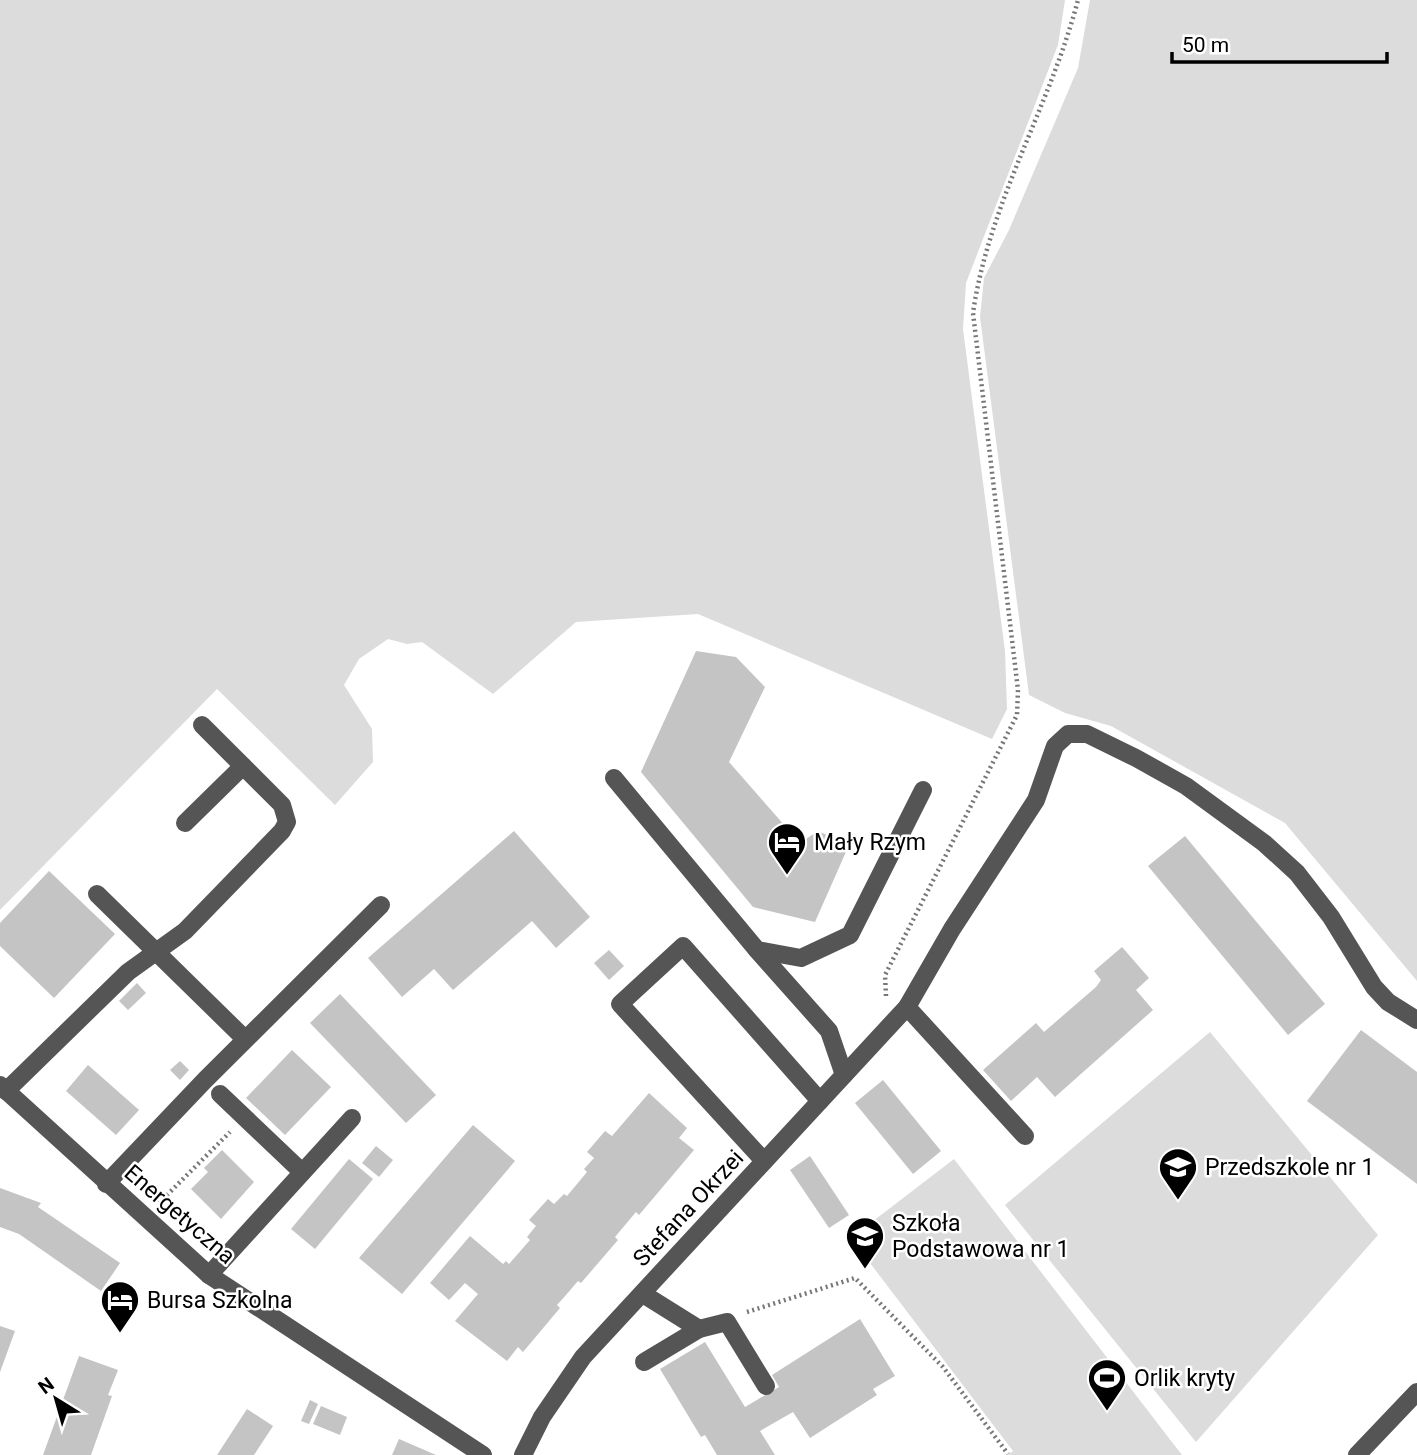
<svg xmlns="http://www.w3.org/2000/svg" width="1417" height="1455" font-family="Roboto,sans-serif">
	<rect width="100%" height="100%" fill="#fff"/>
	<g fill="#dcdcdc">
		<polygon points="0,0 1065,0 1058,45 966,283 963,329 1005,651 1007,709 992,739 698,614 576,622 493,694 422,642 407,644 388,639 359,659 344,685 372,729 373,762 335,805 217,689 0,910"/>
		<polygon points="1090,0 1417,0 1417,981 1285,823 1111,726 1065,713 1029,695 980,317 984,278 1009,230 1078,68"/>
		<polygon points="1210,1032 1378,1235 1196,1442 1005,1205"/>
		<polygon points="954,1159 1182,1455 1008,1455 1013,1451 851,1238"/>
	</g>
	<g fill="#c4c4c4">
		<polygon points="696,651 736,657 765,687 729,762 800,843 818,831 849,845 815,922 753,907 641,772"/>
		<polygon points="514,831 590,917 556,948 532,921 453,990 434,969 402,997 368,958"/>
		<polygon points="1185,836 1325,1004 1288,1035 1148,866"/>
		<polygon points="49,871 115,934 54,998 0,946 0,923"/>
		<polygon points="1122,947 1149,978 1136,990 1153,1010 1055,1097 1037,1077 1011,1101 983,1070 1036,1023 1044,1032 1096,987 1101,980 1094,971"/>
		<polygon points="609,950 624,966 609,980 594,963"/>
		<polygon points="137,983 146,993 128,1010 119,1001"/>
		<polygon points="340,994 436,1095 406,1123 310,1023"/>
		<polygon points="1361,1030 1417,1072 1417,1184 1307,1101"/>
		<polygon points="292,1050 331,1087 285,1135 246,1098"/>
		<polygon points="180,1061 189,1070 180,1080 170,1070"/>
		<polygon points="88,1065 139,1110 116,1135 66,1091"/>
		<polygon points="883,1080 941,1151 913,1174 855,1103"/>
		<polygon points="649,1093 687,1128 679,1138 694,1150 639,1215 636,1212 615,1237 618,1240 581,1283 578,1281 566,1295 557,1305 560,1308 523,1352 518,1347 507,1361 455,1321 478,1294 465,1283 449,1300 430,1283 470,1236 503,1264 506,1261 509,1264 530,1240 527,1237 536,1226 529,1220 548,1199 554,1204 564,1194 567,1196 587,1172 584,1169 594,1158 587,1152 605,1131 612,1136"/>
		<polygon points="473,1125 515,1161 402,1294 359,1258"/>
		<polygon points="376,1146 393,1160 379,1177 362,1163"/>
		<polygon points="222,1150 254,1182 221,1219 191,1189 208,1172 204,1168"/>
		<polygon points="810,1156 849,1215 829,1228 790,1170"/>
		<polygon points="349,1159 373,1179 315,1249 291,1229"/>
		<polygon points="0,1188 41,1203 38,1207 120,1263 101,1291 19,1234 0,1227"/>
		<polygon points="860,1319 895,1376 873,1389 877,1395 810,1438 793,1412 760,1431 775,1455 717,1455 705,1435 701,1437 660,1369 705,1342 745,1407 779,1387 772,1375"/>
		<polygon points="0,1326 15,1331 0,1372"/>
		<polygon points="79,1356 118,1370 108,1395 112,1396 91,1455 43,1455"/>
		<polygon points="310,1400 318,1404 309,1424 301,1421"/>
		<polygon points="321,1406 347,1417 340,1435 313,1424"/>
		<polygon points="247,1409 273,1426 254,1455 217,1455"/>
		<polygon points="399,1439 436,1455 392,1455"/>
	</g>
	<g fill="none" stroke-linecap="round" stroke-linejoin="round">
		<g stroke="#777" stroke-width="4.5" stroke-dasharray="2 3.5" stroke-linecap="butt">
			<path d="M 886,996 L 885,975 L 1017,715 L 1018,690 L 973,313 C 989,202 1050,107 1078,0"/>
			<polyline points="159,1203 230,1132"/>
			<polyline points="747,1312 855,1278 943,1367 1008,1454"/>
		</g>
		<g stroke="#555" stroke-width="18">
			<polyline points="614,778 757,950 829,1031 844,1075"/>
			<polyline points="185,823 243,766"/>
			<polyline points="97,894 245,1039"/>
			<polyline points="757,950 801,958 850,935 923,790"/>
			<polyline points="907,1007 1025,1136"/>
			<polyline points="0,1085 209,1275 483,1455"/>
			<polyline points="6,1091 128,972 185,931 282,831 287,822 282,805 202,725"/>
			<polyline points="220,1094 302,1172"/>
			<polyline points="764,1161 620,1004 683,946 820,1101"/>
			<polyline points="106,1184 205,1080 381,905"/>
			<polyline points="209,1275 352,1118"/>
			<polyline points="643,1294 699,1329 727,1322 766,1386"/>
			<polyline points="644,1362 699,1329"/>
			<polyline points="523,1455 542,1417 583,1357 907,1007 952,929 1036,800 1055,746 1068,734 1087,734 1136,758 1186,786 1264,843 1297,873 1331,917 1374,987 1388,1002 1417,1020"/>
			<polyline points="1357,1455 1417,1392"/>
		</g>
	</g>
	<defs>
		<g id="hotel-pin" transform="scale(2.0125)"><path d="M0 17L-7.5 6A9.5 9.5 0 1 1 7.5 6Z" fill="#000" stroke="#fff"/><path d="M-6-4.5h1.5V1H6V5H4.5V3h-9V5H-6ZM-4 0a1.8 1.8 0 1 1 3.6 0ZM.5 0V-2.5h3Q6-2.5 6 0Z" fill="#fff"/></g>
		<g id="school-pin" transform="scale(2.0125)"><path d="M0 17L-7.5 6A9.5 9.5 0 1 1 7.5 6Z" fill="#000" stroke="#fff"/><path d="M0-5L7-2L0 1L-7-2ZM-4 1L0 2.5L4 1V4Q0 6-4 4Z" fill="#fff"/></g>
		<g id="stadium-pin" transform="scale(2.0125)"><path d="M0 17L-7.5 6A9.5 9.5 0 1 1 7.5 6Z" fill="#000" stroke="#fff"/><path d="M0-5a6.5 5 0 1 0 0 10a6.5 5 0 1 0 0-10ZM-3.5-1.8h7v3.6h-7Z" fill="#fff"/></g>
	</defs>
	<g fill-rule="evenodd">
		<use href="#hotel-pin" x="787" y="842"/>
		<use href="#school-pin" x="1178" y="1167"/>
		<use href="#school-pin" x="865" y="1236"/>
		<use href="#hotel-pin" x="120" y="1300"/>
		<use href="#stadium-pin" x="1107" y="1378"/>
	</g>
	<g text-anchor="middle" stroke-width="5" stroke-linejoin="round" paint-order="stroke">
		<g font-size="23" fill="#000" stroke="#fff" text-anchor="start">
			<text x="814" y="850">Mały Rzym</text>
			<text x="1205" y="1175">Przedszkole nr 1</text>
			<text x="892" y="1231">Szkoła<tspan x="892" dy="26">Podstawowa nr 1</tspan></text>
			<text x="147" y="1308">Bursa Szkolna</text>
			<text x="1134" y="1386">Orlik kryty</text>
		</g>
		<g font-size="23" fill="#000" stroke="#fff">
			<text transform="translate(688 1208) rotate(-47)" y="8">Stefana Okrzei</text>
			<text transform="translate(180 1214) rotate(41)" y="8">Energetyczna</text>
		</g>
	</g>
	<g transform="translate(56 1399) rotate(323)" stroke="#ffffff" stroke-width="5" paint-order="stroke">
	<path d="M0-5L12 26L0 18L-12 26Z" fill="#000000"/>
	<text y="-10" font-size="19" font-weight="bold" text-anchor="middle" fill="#000000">N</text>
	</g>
	<path d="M1172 52v10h215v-10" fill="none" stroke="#000000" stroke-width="3.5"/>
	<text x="1182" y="52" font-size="21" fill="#000000" stroke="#ffffff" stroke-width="5" paint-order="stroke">50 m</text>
</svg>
